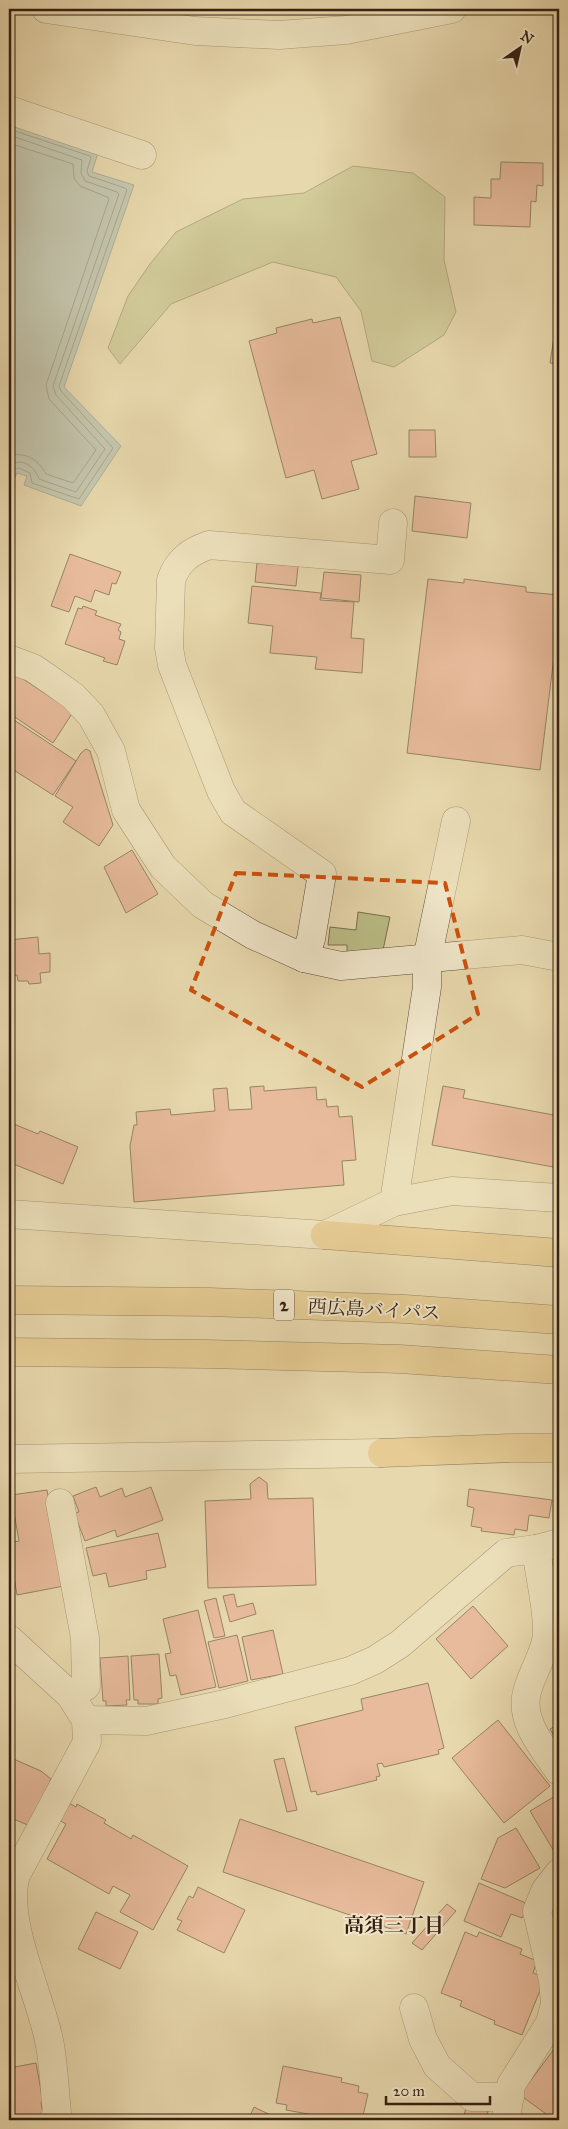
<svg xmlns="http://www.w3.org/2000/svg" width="568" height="2129" font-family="'IM FELL Great Primer','Noto Serif JP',serif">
	<rect width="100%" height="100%" fill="#e8d8ad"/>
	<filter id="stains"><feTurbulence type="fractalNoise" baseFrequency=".004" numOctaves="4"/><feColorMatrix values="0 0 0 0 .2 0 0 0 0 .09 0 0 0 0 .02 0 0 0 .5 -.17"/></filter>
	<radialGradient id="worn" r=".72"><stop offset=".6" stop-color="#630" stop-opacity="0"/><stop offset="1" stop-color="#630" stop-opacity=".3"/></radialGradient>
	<g fill="#bbbd86" stroke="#786e4c">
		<polygon points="353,166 413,173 445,197 444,260 456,312 444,335 394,367 372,361 361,311 336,277 273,262 171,304 120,364 108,348 128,296 150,264 176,232 243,199 304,193"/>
		<polygon points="358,912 390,917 383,950 347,952 347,945 328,945 330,927 356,930"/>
	</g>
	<polygon fill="#9eb6b7" stroke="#747a75" points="9,124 98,153 92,172 134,185 64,387 121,446 81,506 24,485 27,476 17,473 13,482 9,480"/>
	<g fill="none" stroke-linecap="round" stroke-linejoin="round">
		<g stroke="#696a64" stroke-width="1">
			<polyline points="9,129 90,156 91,158 87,171 89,176 125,188 127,190 59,386 61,391 113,448 79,499 32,483 30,473 19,468 14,469 9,476"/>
			<path d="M 9,135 L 82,160 L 81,173 L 85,181 L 117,192 L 119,194 L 53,386 L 56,395 L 105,449 L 76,492 L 39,479 C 35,467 22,456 9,466"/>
			<path d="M 9,143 L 73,164 L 74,178 L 80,186 L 107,197 L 109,199 L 46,385 L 49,399 L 96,450 L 73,483 L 46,474 C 39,460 25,451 9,456"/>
		</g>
	</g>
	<g fill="#e69786" stroke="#341f12">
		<polygon points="501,162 543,163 543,186 537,185 536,202 531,201 530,227 474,225 474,197 491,198 491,179 500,179"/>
		<polygon points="340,317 377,454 351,461 359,489 322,499 314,470 286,478 249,341 277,333 276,328 312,319 313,323"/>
		<polygon points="556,324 559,324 559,364 550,363"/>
		<polygon points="409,430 435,430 436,457 409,457"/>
		<polygon points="415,496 471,503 467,538 412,531"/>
		<polygon points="70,554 121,572 116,584 112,583 109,595 95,590 91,602 75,596 69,612 51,606"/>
		<polygon points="257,563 298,566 296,586 255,582"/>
		<polygon points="324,572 361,575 359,602 321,598"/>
		<polygon points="428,579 464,583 464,579 526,587 526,592 559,595 559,616 540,770 407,753"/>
		<polygon points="252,586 321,593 320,600 354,602 351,638 364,639 362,673 315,669 317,657 270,653 273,626 248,623"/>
		<polygon points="83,606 97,611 95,615 121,624 118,630 121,632 119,639 125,641 117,665 103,661 105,658 65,644 78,608 82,609"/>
		<polygon points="14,673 73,712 53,743 9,713 9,682"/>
		<polygon points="14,720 76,761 53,795 9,767 9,728"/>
		<polygon points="86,749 90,751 113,825 99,846 63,822 73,807 55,796 81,753"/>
		<polygon points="132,850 158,894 126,913 104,867"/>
		<polygon points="38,937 39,954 50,953 50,972 40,973 41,983 29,984 28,981 18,981 17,975 9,976 9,940"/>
		<polygon points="9,1067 12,1067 11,1089 9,1092"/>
		<polygon points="264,1086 264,1091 316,1087 317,1100 326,1099 327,1107 338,1106 339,1117 352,1116 356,1160 342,1161 344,1185 134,1202 130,1146 134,1125 137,1125 136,1112 170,1109 171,1115 215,1111 213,1089 227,1088 229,1110 252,1109 250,1087"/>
		<polygon points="443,1086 465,1090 463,1098 559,1116 559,1168 432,1145"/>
		<polygon points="9,1122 38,1134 40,1131 78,1147 63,1184 11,1163 9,1169"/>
		<polygon points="259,1477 267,1483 268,1499 313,1498 316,1585 208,1588 205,1501 251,1499 250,1484"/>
		<polygon points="96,1487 100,1497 122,1488 125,1497 151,1487 163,1520 117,1537 115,1530 85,1541 74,1513 79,1512 73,1496"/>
		<polygon points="469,1489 552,1500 549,1518 529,1515 527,1531 515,1529 514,1535 481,1531 482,1528 471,1526 474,1508 467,1506"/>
		<polygon points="47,1490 64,1586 17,1595 9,1546 9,1543 19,1541 11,1495"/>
		<polygon points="158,1533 166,1567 146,1571 147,1579 109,1587 106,1573 93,1576 86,1548"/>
		<polygon points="559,1557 559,1602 549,1595 546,1578"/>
		<polygon points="234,1594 237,1607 253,1603 256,1614 230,1622 223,1596"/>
		<polygon points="216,1598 225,1636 214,1638 204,1601"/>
		<polygon points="473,1606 508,1646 471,1679 436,1639"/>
		<polygon points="198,1610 216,1687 181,1695 176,1675 170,1676 165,1654 171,1653 163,1619"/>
		<polygon points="273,1630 283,1674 251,1680 242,1637"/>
		<polygon points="237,1635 248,1681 219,1688 208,1642"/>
		<polygon points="559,1646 559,1673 546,1657"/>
		<polygon points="159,1654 162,1698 158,1699 158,1704 138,1704 138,1700 134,1700 131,1656"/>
		<polygon points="128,1656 130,1700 126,1700 127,1705 106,1706 106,1701 103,1701 100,1658"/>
		<polygon points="428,1683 444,1748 438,1750 439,1754 384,1767 382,1763 377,1764 380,1776 376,1777 377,1780 317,1795 316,1791 311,1792 295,1727 363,1710 361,1699"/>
		<polygon points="498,1720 550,1786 504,1823 452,1758"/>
		<polygon points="559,1724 559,1745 550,1729"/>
		<polygon points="9,1757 41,1771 51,1779 30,1826 9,1817"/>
		<polygon points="284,1758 297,1810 287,1812 274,1760"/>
		<polygon points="557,1795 559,1799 559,1857 558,1858 530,1811"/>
		<polygon points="69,1803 76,1807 77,1804 106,1820 104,1823 131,1839 133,1835 188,1866 153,1930 120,1912 130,1895 113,1886 109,1894 47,1859 66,1824 59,1820"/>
		<polygon points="240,1819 424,1882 406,1934 223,1872"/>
		<polygon points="516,1828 540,1868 505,1888 481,1879 498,1838"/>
		<polygon points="479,1883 528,1904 522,1918 511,1914 501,1937 464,1921"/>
		<polygon points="198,1887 245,1910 224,1953 177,1930 182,1921 177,1919 189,1896 193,1898"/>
		<polygon points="447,1904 456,1911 422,1950 412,1943"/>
		<polygon points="96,1912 138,1932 120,1969 78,1949"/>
		<polygon points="465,1932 477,1937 479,1932 522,1949 520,1954 537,1961 533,1973 545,1978 522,2035 494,2024 495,2021 460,2006 462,2001 441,1993"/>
		<polygon points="554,2049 559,2052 559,2120 552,2120 553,2119 520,2095"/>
		<polygon points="36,2063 43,2102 41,2102 43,2115 36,2116 37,2120 15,2120 9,2084 9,2068"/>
		<polygon points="283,2066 342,2078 341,2082 359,2086 358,2092 368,2094 362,2120 312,2120 314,2115 286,2110 287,2105 276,2103"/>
		<polygon points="254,2107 281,2120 248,2120"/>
		<polygon points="466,2107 488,2111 486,2120 449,2120 449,2118 463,2120"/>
	</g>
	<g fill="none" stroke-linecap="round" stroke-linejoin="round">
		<g stroke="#614d39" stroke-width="29">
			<g id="minor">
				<polyline points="46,9 195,31 279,35 346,30 452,9"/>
				<polyline points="9,110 142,155"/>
				<polyline points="9,659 33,668 52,681 73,696 91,715 111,751 126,810 163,867 203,905 253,935 304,958 341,966 522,950 559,957"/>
				<path d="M 304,958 L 311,939 L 322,874 L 233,812 L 221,791 L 172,665 L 169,648 L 171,580 C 178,561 189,552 209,545 L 390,560 L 393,523"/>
				<polyline points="394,1202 427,987 427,959 456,821"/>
				<polyline points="9,1214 325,1235 394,1202 452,1191 559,1198"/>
				<polyline points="9,1459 382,1453"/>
				<polyline points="60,1503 85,1638 86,1686 70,1695"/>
				<path d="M 536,1549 C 539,1574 550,1618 546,1641 C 542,1659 531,1675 527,1692 C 519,1721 544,1749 559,1771"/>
				<path d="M 9,1639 L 70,1695 L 86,1720 L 87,1742 L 16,1875 C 3,1919 38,1991 48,2036 C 54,2060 54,2087 57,2112 L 54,2120"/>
				<polyline points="86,1720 146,1721 225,1704 350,1671 375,1660 400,1644 506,1553 536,1549 559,1543"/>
				<polyline points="414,2008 423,2039 437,2066 472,2097 510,2097"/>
				<polyline points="506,2120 511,2085 550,2023 555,2004 553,1980 537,1911 545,1891 559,1873"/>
			</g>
		</g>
		<g stroke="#341f12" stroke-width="29">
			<g id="highway">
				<polyline points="325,1235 559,1253"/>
				<polyline points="9,1300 210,1302 405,1309 559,1320"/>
				<polyline points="9,1352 206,1354 400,1359 559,1370"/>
				<polyline points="382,1453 513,1448 559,1448"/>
			</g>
		</g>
		<use href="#minor" stroke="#f0e6ca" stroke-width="28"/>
		<use href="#highway" stroke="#e4bc76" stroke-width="28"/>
	</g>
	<path d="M0 0H568V2129H0ZM 236,873 L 445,883 L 478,1014 L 362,1087 L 191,990 Z" fill="#e8d8ad" fill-opacity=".55" fill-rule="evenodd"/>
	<path fill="none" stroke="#cd500d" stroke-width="4" stroke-dasharray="10 6" stroke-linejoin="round" d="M 236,873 L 445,883 L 478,1014 L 362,1087 L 191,990 Z"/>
	<g text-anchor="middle" stroke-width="4" stroke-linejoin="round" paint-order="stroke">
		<rect fill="#f0e6ca" stroke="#6c5b49" stroke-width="1" x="274" y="1289.5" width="20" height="31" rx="4"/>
		<g font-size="18" font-weight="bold" fill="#341f12">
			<text x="284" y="1311">2</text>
		</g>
		<g font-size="19" fill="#341f12" stroke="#f0e6ca">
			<text transform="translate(374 1309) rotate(3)" y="7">西広島バイパス</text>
		</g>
		<g font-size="20" font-weight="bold" fill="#341f12" stroke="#f0e6ca">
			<text x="394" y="1932">高須三丁目</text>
		</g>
	</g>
	<rect width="568" height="2129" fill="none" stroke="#e8d8ad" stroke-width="30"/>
	<rect x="10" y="10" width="548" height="2109" fill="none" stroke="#341f12" stroke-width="2.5"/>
	<rect x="15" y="15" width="538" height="2099" fill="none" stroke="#341f12"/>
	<g transform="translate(520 48) rotate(34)" stroke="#f0e6ca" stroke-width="4" paint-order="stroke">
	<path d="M0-4L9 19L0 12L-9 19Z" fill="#341f12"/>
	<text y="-8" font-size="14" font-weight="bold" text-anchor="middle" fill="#341f12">N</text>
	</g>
	<path d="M386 2096v8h104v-8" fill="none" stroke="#341f12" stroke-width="2.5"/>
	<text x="393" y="2096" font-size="15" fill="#341f12" stroke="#f0e6ca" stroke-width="4" paint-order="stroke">20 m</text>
	<rect width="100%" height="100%" filter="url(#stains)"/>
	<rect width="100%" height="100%" fill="url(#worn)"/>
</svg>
